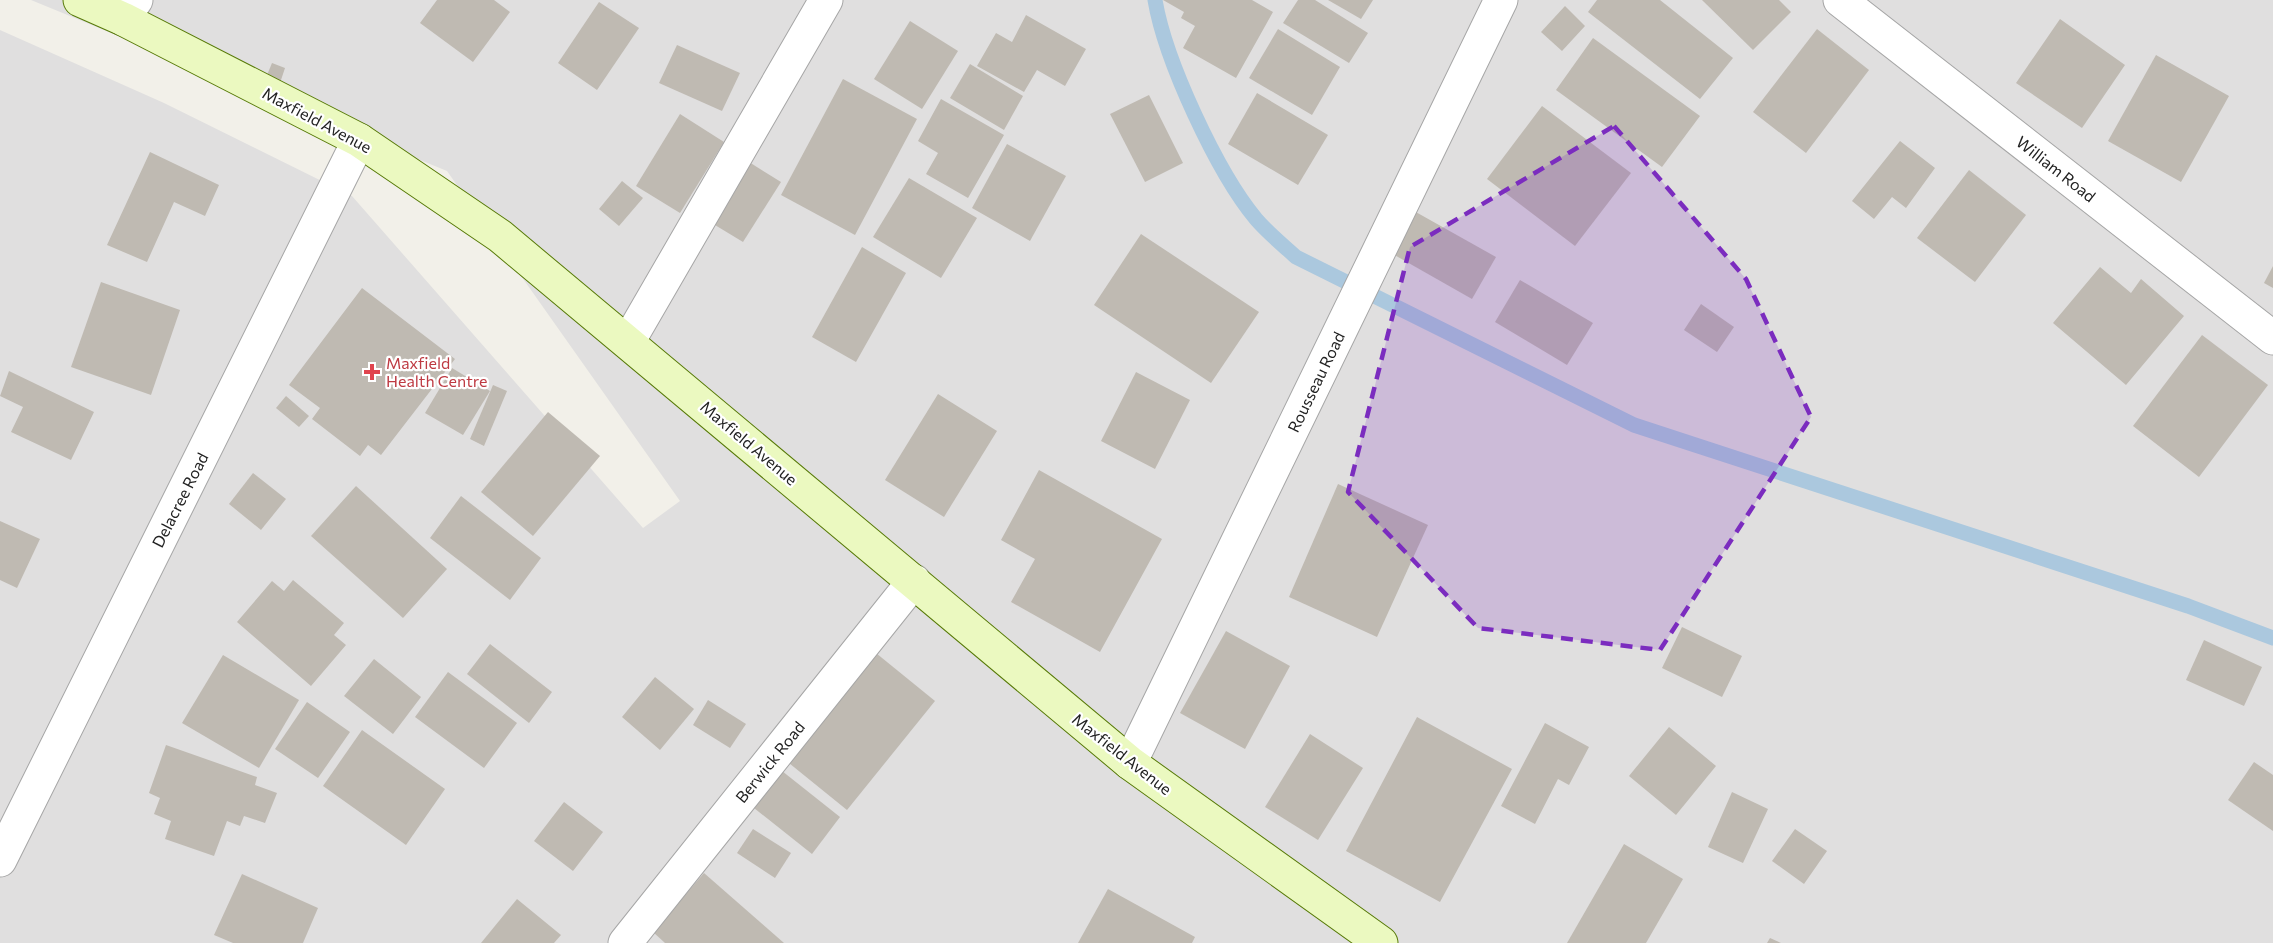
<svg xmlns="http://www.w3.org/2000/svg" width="2273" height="943" font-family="Commissioner,sans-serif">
	<rect width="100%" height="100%" fill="#f2f0e9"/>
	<polygon fill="#e0dfdf" points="31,0 2273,0 2273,943 0,943 0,30 164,103 352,196 643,528 680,501 447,171"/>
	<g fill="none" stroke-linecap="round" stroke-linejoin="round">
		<path stroke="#abc8de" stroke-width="15" d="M 1155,0 C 1165,60 1217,172 1256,219 C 1268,233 1283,245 1296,257 L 1634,425 L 2188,606 L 2273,638"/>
	</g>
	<g fill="#bfbab2">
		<polygon points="437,0 494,0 510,12 473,62 420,23"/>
		<polygon points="1163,0 1252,0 1273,12 1236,78 1183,48 1195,26 1181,18 1184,12"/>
		<polygon points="1298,0 1315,0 1368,33 1349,63 1283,23"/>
		<polygon points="1328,0 1373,0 1361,19"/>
		<polygon points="1597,0 1660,0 1733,58 1700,99 1588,12"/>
		<polygon points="1702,0 1779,0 1791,12 1753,50"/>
		<polygon points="599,2 639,28 597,90 558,63"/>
		<polygon points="1565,6 1585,26 1562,51 1541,32"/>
		<polygon points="1026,15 1086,49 1065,86 1037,70 1024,92 977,66 996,33 1012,42"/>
		<polygon points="2060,19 2125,65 2082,128 2016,83"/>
		<polygon points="910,21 958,51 922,109 874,79"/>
		<polygon points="1278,29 1340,67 1312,115 1249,78"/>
		<polygon points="1817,29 1869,70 1806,153 1753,112"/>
		<polygon points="1593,38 1700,116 1662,167 1556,90"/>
		<polygon points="677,45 740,73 722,111 659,83"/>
		<polygon points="2156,55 2229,96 2181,182 2108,141"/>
		<polygon points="272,63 285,68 279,86 265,80"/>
		<polygon points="970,64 1023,96 1004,130 950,98"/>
		<polygon points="843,79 917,119 855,235 781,195"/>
		<polygon points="1257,93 1328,135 1298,185 1228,144"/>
		<polygon points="1149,95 1183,163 1145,182 1110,114"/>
		<polygon points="941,99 1004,135 968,198 926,174 938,153 918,141"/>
		<polygon points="1542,106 1631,173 1575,246 1487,179"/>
		<polygon points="680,114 724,142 680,213 636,186"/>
		<polygon points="1900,141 1935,168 1906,208 1892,197 1874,219 1852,201"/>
		<polygon points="1007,144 1066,176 1030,241 972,208"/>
		<polygon points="150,152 219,185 205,216 174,202 147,262 107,245"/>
		<polygon points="749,162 781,182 743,242 710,222"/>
		<polygon points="1969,170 2026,215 1975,282 1917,238"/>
		<polygon points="909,178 977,218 941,278 873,237"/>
		<polygon points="622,181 643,198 619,226 599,209"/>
		<polygon points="1414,211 1496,257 1472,299 1391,253"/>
		<polygon points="1141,234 1259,312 1211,383 1094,305"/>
		<polygon points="862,247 906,273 856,362 812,337"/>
		<polygon points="2273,266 2273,288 2264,283"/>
		<polygon points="2100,267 2131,293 2141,279 2184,316 2126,385 2053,323"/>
		<polygon points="1520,280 1593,323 1567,365 1495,322"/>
		<polygon points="101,282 180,310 151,395 71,367"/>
		<polygon points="362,288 455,359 381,455 368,445 360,456 312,419 320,408 289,385"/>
		<polygon points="1701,304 1734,327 1717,352 1684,330"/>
		<polygon points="2202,335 2268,385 2199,477 2133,426"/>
		<polygon points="452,368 490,391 463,435 425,413"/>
		<polygon points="9,371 94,412 71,460 11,432 23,407 0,396"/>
		<polygon points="1136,372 1190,400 1155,469 1101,441"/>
		<polygon points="493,385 507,391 484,446 470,439"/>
		<polygon points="938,394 997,431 944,517 885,480"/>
		<polygon points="286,396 309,416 299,427 276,408"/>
		<polygon points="548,412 600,456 533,536 481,492"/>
		<polygon points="1039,470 1162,539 1100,652 1011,602 1035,559 1001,540"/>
		<polygon points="253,473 286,499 261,530 229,504"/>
		<polygon points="1338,484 1428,525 1377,637 1289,597"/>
		<polygon points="356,486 447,569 403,618 311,536"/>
		<polygon points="461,496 541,558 510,600 430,538"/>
		<polygon points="0,521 40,539 17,588 0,580"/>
		<polygon points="293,580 344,623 334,635 346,645 311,686 237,622 272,581 284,591"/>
		<polygon points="1682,627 1742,656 1722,697 1662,668"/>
		<polygon points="1226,631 1290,666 1245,749 1180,713"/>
		<polygon points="2204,640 2262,667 2244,706 2186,680"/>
		<polygon points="490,644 552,692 529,723 467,674"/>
		<polygon points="871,649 935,701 847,810 784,759"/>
		<polygon points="223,655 299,700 259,768 182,723"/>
		<polygon points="374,659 421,697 393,734 344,696"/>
		<polygon points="448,672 517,723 484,768 415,717"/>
		<polygon points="655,677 694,709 660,750 622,717"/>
		<polygon points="708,700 746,724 730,748 693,725"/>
		<polygon points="307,702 350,732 318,778 275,749"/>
		<polygon points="1417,717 1512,769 1440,902 1346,851"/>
		<polygon points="1545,723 1589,747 1569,785 1558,779 1535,824 1501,806"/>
		<polygon points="1669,727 1716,766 1676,815 1629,776"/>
		<polygon points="362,730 445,789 406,845 323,786"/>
		<polygon points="1310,734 1363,768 1318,840 1265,807"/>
		<polygon points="166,745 257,777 255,785 277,793 265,823 244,816 240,826 227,821 214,856 165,839 171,821 154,814 160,798 149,793"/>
		<polygon points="2254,762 2273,775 2273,831 2228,800"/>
		<polygon points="777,767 840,817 812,854 749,804"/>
		<polygon points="1732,792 1768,809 1743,863 1708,847"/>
		<polygon points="564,802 603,832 573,871 534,841"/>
		<polygon points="753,829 791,853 775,878 737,853"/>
		<polygon points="1795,829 1827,851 1804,884 1772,861"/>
		<polygon points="1624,844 1683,879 1646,943 1567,943"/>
		<polygon points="704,873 784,943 665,943 653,932"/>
		<polygon points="242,874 318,908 303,943 233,943 214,935"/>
		<polygon points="1108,889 1195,937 1192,943 1078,943"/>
		<polygon points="517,899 561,935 554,943 481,943"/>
		<polygon points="1770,938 1781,943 1767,943"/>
	</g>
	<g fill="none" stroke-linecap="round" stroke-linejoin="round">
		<g stroke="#a6a6a6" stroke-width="35">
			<g id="minor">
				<polyline points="1840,0 2273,338"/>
				<polyline points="123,19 136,0"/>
				<polyline points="628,342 826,0"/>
				<polyline points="0,860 359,140"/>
				<polyline points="625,943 914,581"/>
			</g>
		</g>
		<g stroke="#a6a6a6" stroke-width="35">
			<polyline id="tertiary" points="1130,763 1501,0"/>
		</g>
		<g stroke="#577a07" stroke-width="35">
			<polyline id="secondary" points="80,0 123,19 359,140 500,236 1130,763 1381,943"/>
		</g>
		<use href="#minor" stroke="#fff" stroke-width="33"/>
		<use href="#tertiary" stroke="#fff" stroke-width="33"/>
		<use href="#secondary" stroke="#ebf9c0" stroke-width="33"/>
	</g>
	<path fill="#7b2cbf" fill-opacity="0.2" stroke="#7b2cbf" stroke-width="4.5" stroke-dasharray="12 8" stroke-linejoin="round" d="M 1614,126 L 1746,279 L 1811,417 L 1660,650 L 1478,628 L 1348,492 L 1410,247 Z"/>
	<path fill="#e0444e" stroke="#fff" stroke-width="2" d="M369 363h6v6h6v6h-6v6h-6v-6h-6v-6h6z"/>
	<g text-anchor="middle" stroke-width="4.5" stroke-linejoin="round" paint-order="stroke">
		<g font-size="16" fill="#222" stroke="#fff">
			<text transform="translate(317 120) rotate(28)" y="6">Maxfield Avenue</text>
			<text transform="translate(2056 169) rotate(38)" y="6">William Road</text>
			<text transform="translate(1316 382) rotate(-64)" y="6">Rousseau Road</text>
			<text transform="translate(749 443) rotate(40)" y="6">Maxfield Avenue</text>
			<text transform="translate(180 500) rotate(-63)" y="6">Delacree Road</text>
			<text transform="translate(1122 754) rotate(38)" y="6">Maxfield Avenue</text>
			<text transform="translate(770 762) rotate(-51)" y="6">Berwick Road</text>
		</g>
		<g font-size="16" fill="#be3a42" stroke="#fff" text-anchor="start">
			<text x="386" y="369">Maxfield<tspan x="386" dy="18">Health Centre</tspan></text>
		</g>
	</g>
</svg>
